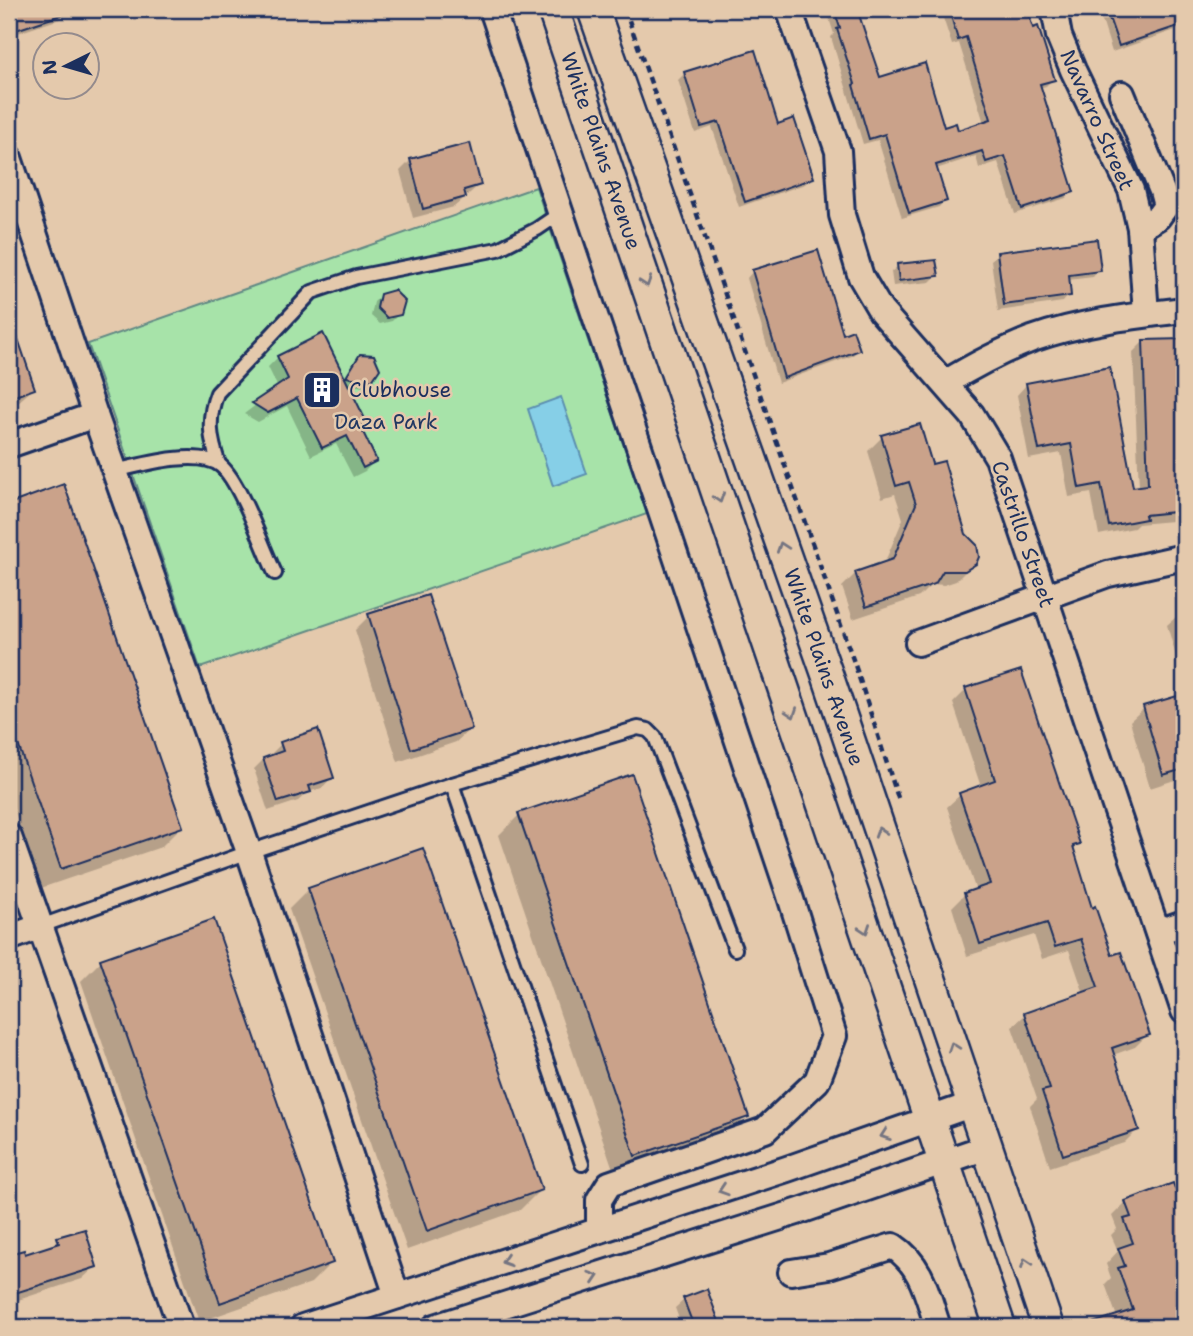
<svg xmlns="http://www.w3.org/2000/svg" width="1193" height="1336" font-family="'Shantell Sans',sans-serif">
	<rect width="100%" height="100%" fill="#e4c9ac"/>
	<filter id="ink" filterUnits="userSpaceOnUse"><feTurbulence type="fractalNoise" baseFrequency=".0143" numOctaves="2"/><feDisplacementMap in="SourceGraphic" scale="14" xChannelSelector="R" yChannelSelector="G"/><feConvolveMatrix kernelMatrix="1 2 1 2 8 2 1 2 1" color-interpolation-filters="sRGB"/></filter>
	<g filter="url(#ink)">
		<polygon fill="#a7e3a9" stroke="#618984" stroke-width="2" points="536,187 647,514 200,668 88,344"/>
		<polygon fill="#86cfe7" stroke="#5b8fb0" stroke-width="2" points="561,397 587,474 553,486 528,409"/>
		<g fill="#0003">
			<polygon points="9,9 66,9 67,12 60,19 9,36"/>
			<polygon points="826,9 858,9 856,10 878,79 942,129 956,132 984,123 959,43 952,45 940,9 1025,9 1053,79 1046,86 1039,88 1072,191 1066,198 1015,214 998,162 979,168 976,156 936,169 945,200 939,207 902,218 878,140 863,144 831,37 834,34"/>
			<polygon points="1101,9 1184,9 1184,27 1112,52 1100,14 1102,12"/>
			<polygon points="685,73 777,126 812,178 805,184 739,207 712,127 695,133 678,80"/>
			<polygon points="469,145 479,185 454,207 413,218 400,171 410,161"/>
			<polygon points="998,254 1099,270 1093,277 1068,280 1069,295 1063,302 998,311 991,260"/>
			<polygon points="898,266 937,275 930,282 893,286 891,272"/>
			<polygon points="753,271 842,336 858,350 852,356 778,383 747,278"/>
			<polygon points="381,295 399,314 392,321 380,324 371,316 374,302"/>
			<polygon points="9,318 33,389 9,410"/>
			<polygon points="1184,340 1184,395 1180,395 1182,439 1184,439 1184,520 1138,524 1134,528 1099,535 1091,493 1069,497 1061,453 1029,459 1017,395 1027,384 1131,488 1139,488 1133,352 1143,342"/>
			<polygon points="360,356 371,380 364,387 346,384 365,423 359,429 375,461 365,471 353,477 336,444 311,456 287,406 258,422 244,414 278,388 268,367 278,357 344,379"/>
			<polygon points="882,437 930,466 974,563 956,581 944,585 932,584 919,597 853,619 842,587 856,573 884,564 903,519 895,494 882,498 868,451"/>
			<polygon points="63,486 181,827 161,847 41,888 9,795 9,506"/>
			<polygon points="1184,610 1184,684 1167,625"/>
			<polygon points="369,616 470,729 456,742 398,762 355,630"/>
			<polygon points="966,690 1078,843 1072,850 1091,910 1111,958 1148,1034 1135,1047 1113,1055 1137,1130 1124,1143 1050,1167 1030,1106 1037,1099 1012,1027 1025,1015 1084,994 1069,950 1042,959 1034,935 967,956 952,907 965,894 976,891 947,807 960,795 981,787 953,703"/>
			<polygon points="1184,696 1184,777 1150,788 1130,721 1144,708"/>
			<polygon points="281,744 332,777 322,788 308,792 298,801 268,811 254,769 264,759 272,757 271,754"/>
			<polygon points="519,815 747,1116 727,1137 615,1175 499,835"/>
			<polygon points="309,889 540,1190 520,1210 407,1250 289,909"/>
			<polygon points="101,961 331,1263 311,1283 199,1322 81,981"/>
			<polygon points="1184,1200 1184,1327 1103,1327 1111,1319 1117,1317 1105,1284 1111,1278 1106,1264 1118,1251 1111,1235 1117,1229 1112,1216 1126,1202 1178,1202"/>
			<polygon points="58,1239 95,1267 82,1279 9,1303 9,1256 23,1252 24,1256 49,1248"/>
			<polygon points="706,1291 720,1327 682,1327 675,1308 684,1300"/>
		</g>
		<g fill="#caa28a" stroke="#1b2f5e" stroke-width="2">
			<polygon points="9,9 69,9 70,12 13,31"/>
			<polygon points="834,9 857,9 880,77 925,63 944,127 956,123 958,130 991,119 966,37 958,40 949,9 1027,9 1033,28 1038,26 1055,80 1040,84 1074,192 1022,209 1005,156 986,162 982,151 936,165 947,201 909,213 885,134 869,139 853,85 855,84 837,29 840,28"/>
			<polygon points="1106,9 1180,9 1184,24 1119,46"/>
			<polygon points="755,50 778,124 794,118 814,178 745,202 719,122 701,127 684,72"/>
			<polygon points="470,143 481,185 464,190 466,197 423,209 410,159"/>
			<polygon points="1097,239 1101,271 1069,275 1071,296 1004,305 997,252"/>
			<polygon points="818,250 843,334 853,330 860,350 784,378 752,270"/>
			<polygon points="936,260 939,276 899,281 897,264"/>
			<polygon points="394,290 405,301 401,315 387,318 377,308 380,294"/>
			<polygon points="12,321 35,389 9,398 9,322"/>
			<polygon points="323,333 367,423 360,426 377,461 363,468 347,436 322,448 297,398 268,413 252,403 288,379 277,356"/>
			<polygon points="1184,339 1184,386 1181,386 1184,511 1145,515 1146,519 1109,526 1101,484 1079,488 1071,444 1039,450 1026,383 1110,367 1133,487 1148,485 1143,340"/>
			<polygon points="360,354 374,355 380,369 372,381 346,377"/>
			<polygon points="920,424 932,464 944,461 966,534 977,545 979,557 976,564 965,571 943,571 935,584 866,607 855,572 893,559 916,504 909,482 896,486 881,435"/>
			<polygon points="64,484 183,827 61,869 9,718 9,504"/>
			<polygon points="428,595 472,729 411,749 368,614"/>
			<polygon points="1021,670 1080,844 1073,846 1092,908 1095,906 1112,955 1121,952 1150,1035 1112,1048 1139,1130 1063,1155 1042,1091 1050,1089 1024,1013 1098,987 1081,939 1055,947 1047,923 980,944 964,893 990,884 959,793 995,780 965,688"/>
			<polygon points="1184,694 1184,769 1163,775 1143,706"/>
			<polygon points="318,729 334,778 309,786 311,792 278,802 263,758 283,751 280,742"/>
			<polygon points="632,774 749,1117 635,1156 518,813"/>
			<polygon points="423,848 542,1190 427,1231 308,888"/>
			<polygon points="214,919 333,1263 220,1303 100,959"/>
			<polygon points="1173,1183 1179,1199 1184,1198 1184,1327 1092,1327 1092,1323 1133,1310 1118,1268 1125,1266 1118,1248 1133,1243 1124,1219 1131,1217 1125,1201"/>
			<polygon points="85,1229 97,1267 9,1295 9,1254 24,1250 25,1254 59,1243 57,1237"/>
			<polygon points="707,1289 721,1327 694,1327 683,1298"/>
		</g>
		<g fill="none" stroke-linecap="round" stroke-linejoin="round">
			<g stroke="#1b2f5e" stroke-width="18">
				<g id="service">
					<path d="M 219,464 C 210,439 207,419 217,393 L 312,292 L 356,277 L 498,249 L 537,229 L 562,212"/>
					<path d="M 115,471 C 140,465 200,448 221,466 C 240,482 263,548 275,573"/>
					<polyline points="452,784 582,1164"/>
					<polyline points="41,926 249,852 452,784 638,728 648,730 655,737 735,949"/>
				</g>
			</g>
			<g stroke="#1b2f5e" stroke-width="30">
				<g id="minor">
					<polyline points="492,9 789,893 834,1036 817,1081 765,1130 609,1184 599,1200 599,1230"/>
					<polyline points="789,9 838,151 842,215 861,277 881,311 972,415 998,458 1184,1011"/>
					<polyline points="1054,9 1059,36 1073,70 1131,190 1140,228 1146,314"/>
					<polyline points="1122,94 1162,191 1166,206 1158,217 1140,228"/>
					<polyline points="9,158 95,415 249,852 397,1296"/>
					<path d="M 945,383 C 973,366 1001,351 1032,339 C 1080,322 1134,316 1184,310"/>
					<polyline points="9,445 95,415"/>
					<polyline points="918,643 1108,574 1184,557"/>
					<polyline points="9,837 181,1327"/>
					<polyline points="1158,932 1184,923"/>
					<polyline points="9,938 41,926"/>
					<path d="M 791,1272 L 829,1266 L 893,1246 C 923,1266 927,1295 938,1327"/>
					<polyline points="303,1327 787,1169 973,1104"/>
					<polyline points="435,1327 800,1211 987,1147"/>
				</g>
			</g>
			<g stroke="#1b2f5e" stroke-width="35">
				<g id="tertiary">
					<polyline points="553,9 1000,1327"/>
					<polyline points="593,9 827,674 1048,1327"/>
				</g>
			</g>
			<polyline stroke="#1b2f5e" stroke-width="4.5" stroke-dasharray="7 5" stroke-linecap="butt" points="625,9 857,671 899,801"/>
			<use href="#service" stroke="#e4c9ac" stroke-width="12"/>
			<use href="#minor" stroke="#e4c9ac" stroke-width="24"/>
			<use href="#tertiary" stroke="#e4c9ac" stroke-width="30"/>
		</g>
		<defs><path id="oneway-chevron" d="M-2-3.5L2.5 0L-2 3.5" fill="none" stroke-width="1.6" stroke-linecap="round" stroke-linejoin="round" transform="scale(1.75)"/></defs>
		<g stroke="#757481">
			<use href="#oneway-chevron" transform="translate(646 282) rotate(71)"/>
			<use href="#oneway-chevron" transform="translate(719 498) rotate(71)"/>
			<use href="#oneway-chevron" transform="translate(782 547) rotate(-109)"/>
			<use href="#oneway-chevron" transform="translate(792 713) rotate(71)"/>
			<use href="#oneway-chevron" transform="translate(880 832) rotate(-108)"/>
			<use href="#oneway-chevron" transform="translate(865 929) rotate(71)"/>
			<use href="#oneway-chevron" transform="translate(953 1047) rotate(-109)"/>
			<use href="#oneway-chevron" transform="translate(885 1135) rotate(161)"/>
			<use href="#oneway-chevron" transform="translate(723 1190) rotate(162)"/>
			<use href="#oneway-chevron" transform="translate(506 1261) rotate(162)"/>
			<use href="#oneway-chevron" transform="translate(1026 1263) rotate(-109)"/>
			<use href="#oneway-chevron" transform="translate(594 1277) rotate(-18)"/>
		</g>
	</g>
	<defs>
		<g id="building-square" transform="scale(2.0125)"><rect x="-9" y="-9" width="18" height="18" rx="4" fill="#1b2f5e" stroke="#e4c9ac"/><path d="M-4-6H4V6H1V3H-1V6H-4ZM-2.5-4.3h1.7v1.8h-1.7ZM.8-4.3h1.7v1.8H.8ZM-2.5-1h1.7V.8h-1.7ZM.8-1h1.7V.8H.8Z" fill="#fff"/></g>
	</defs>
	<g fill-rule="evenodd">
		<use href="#building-square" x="322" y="390"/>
	</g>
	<g text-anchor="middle" stroke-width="5" stroke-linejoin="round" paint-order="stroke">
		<g font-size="21" fill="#1b2f5e" stroke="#e4c9ac">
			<text transform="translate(1097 120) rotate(66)" y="7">Navarro Street</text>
			<text transform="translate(601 151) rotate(71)" y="7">White Plains Avenue</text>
			<text transform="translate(1023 534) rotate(71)" y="7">Castrillo Street</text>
			<text transform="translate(824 667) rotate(71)" y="7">White Plains Avenue</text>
		</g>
		<g font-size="21" fill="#1b2f5e" stroke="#e4c9ac" text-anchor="start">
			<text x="349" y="397">Clubhouse</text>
		</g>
		<g font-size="21" fill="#223862" stroke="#e4c9ac">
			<text x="386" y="429">Daza Park</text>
		</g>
	</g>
	<rect width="1193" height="1336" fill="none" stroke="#e4c9ac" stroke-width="35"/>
	<rect x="18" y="18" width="1158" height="1301" fill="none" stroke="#1b2f5e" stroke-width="2.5" filter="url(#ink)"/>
	<g transform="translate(66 66) rotate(265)"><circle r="33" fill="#e4c9ac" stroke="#948b8d" stroke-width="2"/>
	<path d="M0-5L12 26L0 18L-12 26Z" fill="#1b2f5e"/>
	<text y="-10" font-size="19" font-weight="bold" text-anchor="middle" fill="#1b2f5e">N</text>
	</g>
</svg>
